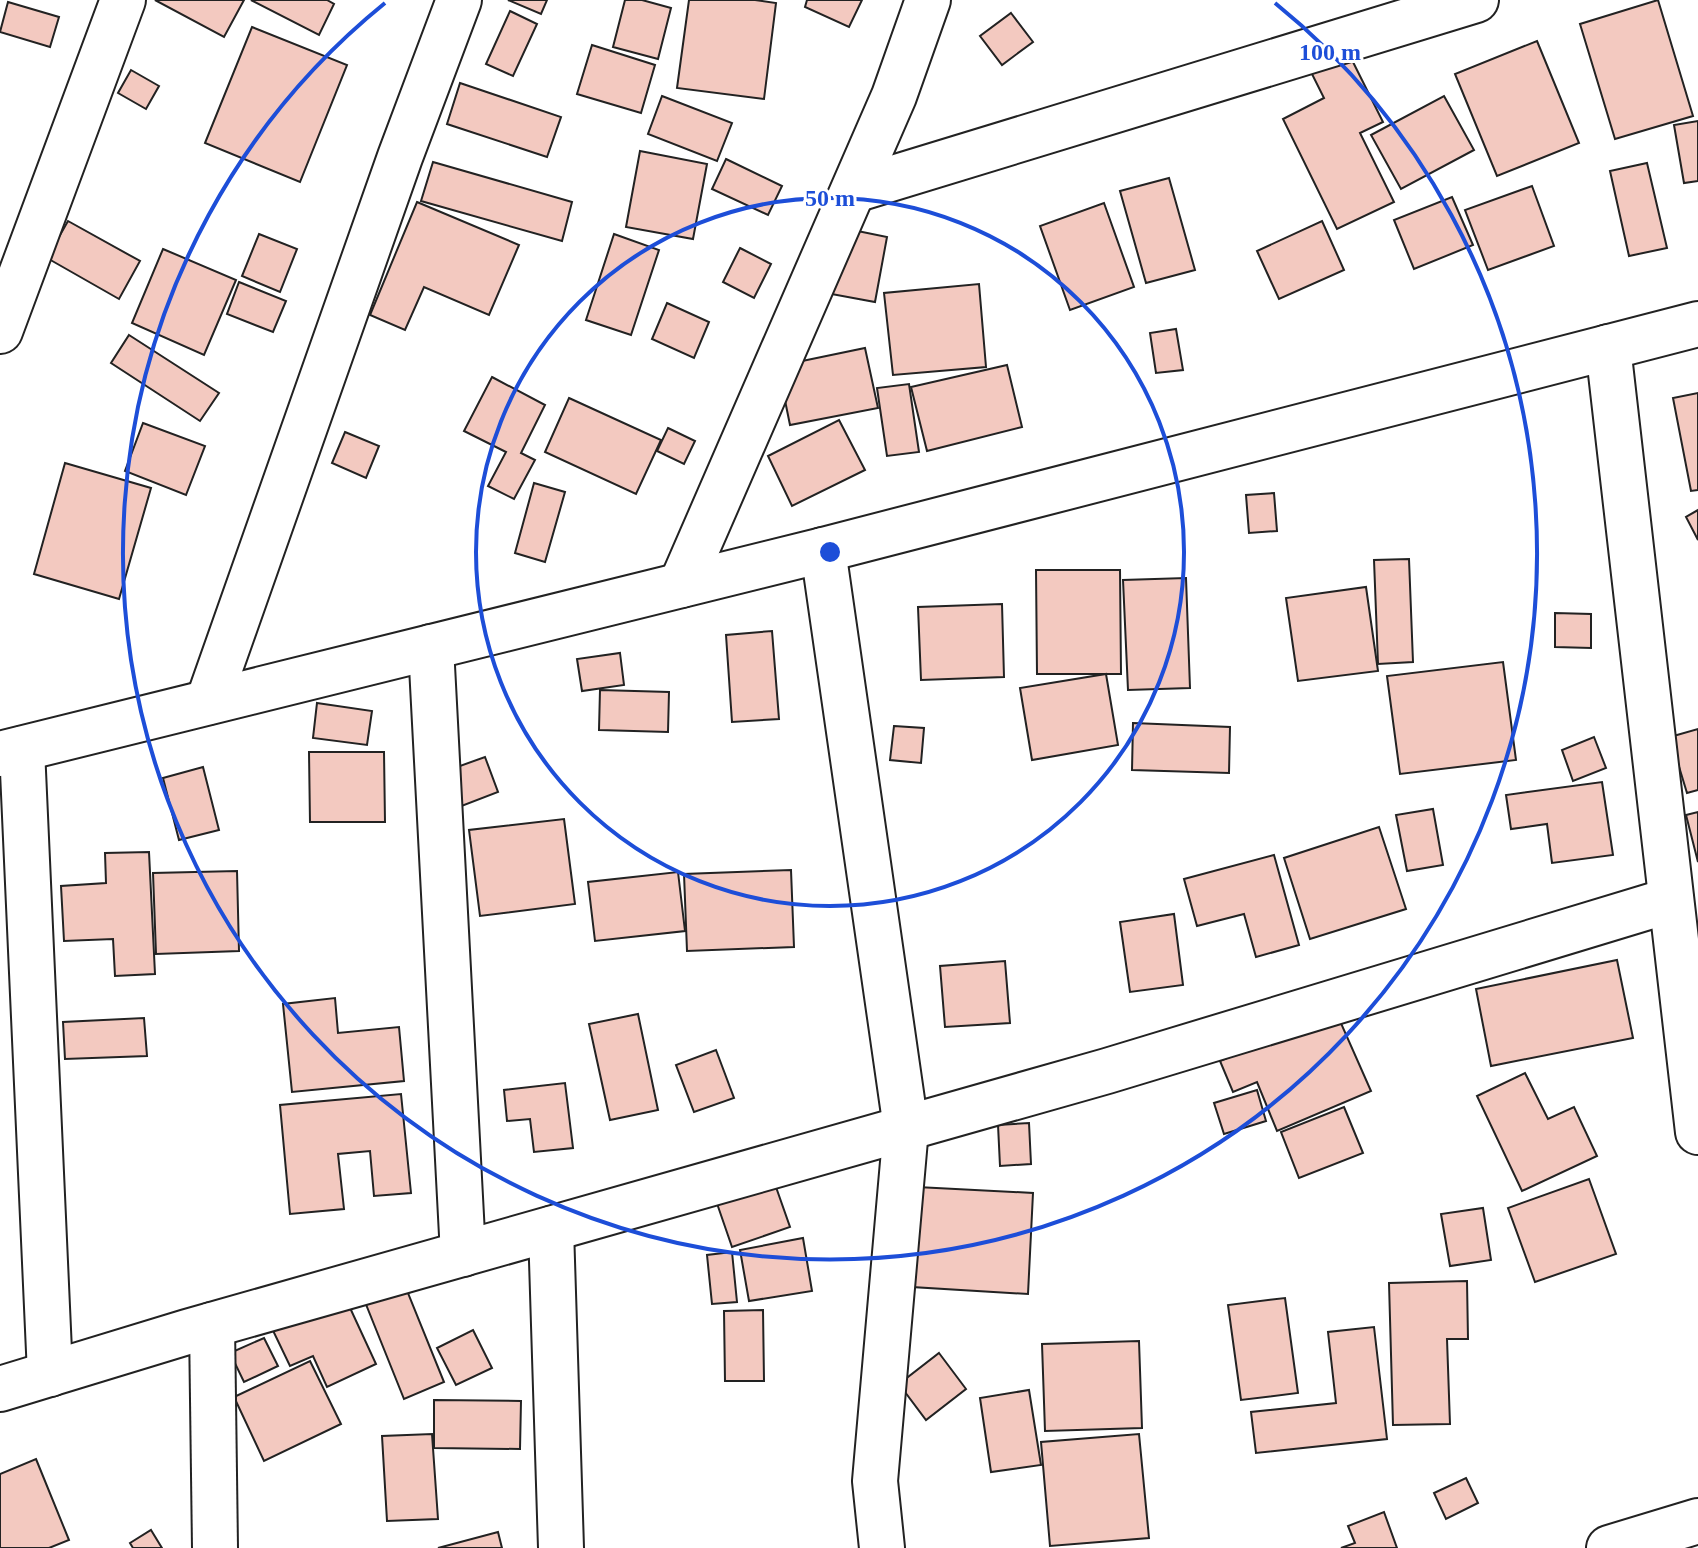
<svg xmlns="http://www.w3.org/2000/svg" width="1698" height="1548" font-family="'Times New Roman',serif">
	<rect width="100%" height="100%" fill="#fff"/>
	<g fill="#f3c9c0" stroke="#222" stroke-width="2">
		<polygon points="155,0 244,0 224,37"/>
		<polygon points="251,0 327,0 334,4 319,35"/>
		<polygon points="508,0 547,0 541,14"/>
		<polygon points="625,0 642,0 671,8 658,59 613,47"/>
		<polygon points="689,0 755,0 776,3 764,99 677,88"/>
		<polygon points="807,0 862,0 849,27 805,7"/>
		<polygon points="1658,0 1693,116 1615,139 1580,24"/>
		<polygon points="8,2 59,17 50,47 0,32"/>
		<polygon points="510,11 537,24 513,76 486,64"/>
		<polygon points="1011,13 1033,42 1002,65 980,36"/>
		<polygon points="252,27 347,65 300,182 205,143"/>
		<polygon points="1342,40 1383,122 1360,133 1394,202 1337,229 1283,119 1324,98 1304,58"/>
		<polygon points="1537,41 1579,143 1497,176 1455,74"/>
		<polygon points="592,45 655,65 641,113 577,94"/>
		<polygon points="131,70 159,86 146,109 118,93"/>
		<polygon points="460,83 561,117 547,157 447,124"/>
		<polygon points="662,96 732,123 717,161 648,134"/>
		<polygon points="1444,96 1474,150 1401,189 1371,135"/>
		<polygon points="1698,121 1698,181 1684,183 1674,125"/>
		<polygon points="640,151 707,164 693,239 626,227"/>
		<polygon points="726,159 782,186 768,215 712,189"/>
		<polygon points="433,162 572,202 562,241 421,201"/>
		<polygon points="1647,163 1667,248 1629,256 1610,171"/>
		<polygon points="1169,178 1195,270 1146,283 1120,191"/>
		<polygon points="1532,186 1554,246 1488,270 1465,210"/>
		<polygon points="1452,197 1473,245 1414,269 1394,220"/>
		<polygon points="417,202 519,245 489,315 424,287 405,330 370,315"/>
		<polygon points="1104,203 1134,287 1070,310 1040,226"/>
		<polygon points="68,221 140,261 119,299 47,258"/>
		<polygon points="1322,221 1344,270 1279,299 1257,251"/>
		<polygon points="838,227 887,237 875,302 826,293"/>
		<polygon points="259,234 297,249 280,292 242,276"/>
		<polygon points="614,234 659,250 631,335 586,320"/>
		<polygon points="740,248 771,264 754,298 723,282"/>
		<polygon points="163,249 236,280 204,355 132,323"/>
		<polygon points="239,282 286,301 273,332 227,314"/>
		<polygon points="979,284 986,367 893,375 884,293"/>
		<polygon points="667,303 709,322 694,358 652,339"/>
		<polygon points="1176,329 1183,370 1156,373 1150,333"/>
		<polygon points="129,335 219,393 200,421 111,363"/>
		<polygon points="865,348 878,408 790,425 778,366"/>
		<polygon points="1007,365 1022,427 927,451 911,387"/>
		<polygon points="492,377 545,405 521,453 535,460 514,499 488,486 506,452 464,431"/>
		<polygon points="909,384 919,452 887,456 877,388"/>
		<polygon points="1698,393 1698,490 1691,491 1673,398"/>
		<polygon points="569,398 661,440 636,494 545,452"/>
		<polygon points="839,420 865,470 792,506 768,456"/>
		<polygon points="143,423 205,446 186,495 125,471"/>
		<polygon points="668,428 695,441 684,464 657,451"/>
		<polygon points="345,432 379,446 366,478 332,463"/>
		<polygon points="65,463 151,488 119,599 34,574"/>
		<polygon points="534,483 565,492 545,562 515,553"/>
		<polygon points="1274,493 1277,531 1249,533 1246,495"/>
		<polygon points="1698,510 1698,540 1686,517"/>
		<polygon points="1409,559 1413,662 1378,664 1374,560"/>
		<polygon points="1036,570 1120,570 1121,674 1037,674"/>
		<polygon points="1186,578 1190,688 1128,690 1123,580"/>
		<polygon points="1366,587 1378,671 1298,681 1286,598"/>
		<polygon points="1002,604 1004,677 921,680 918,607"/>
		<polygon points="1555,613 1591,614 1591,648 1555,647"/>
		<polygon points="772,631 779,719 732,722 726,635"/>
		<polygon points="620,653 624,685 582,691 577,659"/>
		<polygon points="1503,662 1516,760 1400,774 1387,676"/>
		<polygon points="1106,674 1118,745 1032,760 1020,688"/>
		<polygon points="600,690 669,692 668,732 599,730"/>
		<polygon points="317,703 372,711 367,745 313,738"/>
		<polygon points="1133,723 1230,727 1229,773 1132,770"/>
		<polygon points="894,726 924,728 921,763 890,760"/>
		<polygon points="1698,729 1698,790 1687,793 1670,737"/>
		<polygon points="1594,737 1606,768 1573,781 1562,750"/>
		<polygon points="309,752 384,752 385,822 310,822"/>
		<polygon points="485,757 498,792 459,807 446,771"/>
		<polygon points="203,767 219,830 179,840 163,778"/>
		<polygon points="1602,782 1613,855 1552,863 1547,824 1511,829 1506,795"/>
		<polygon points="1433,809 1443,865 1407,871 1396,815"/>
		<polygon points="1698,812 1698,862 1686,815"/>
		<polygon points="564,819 575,904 480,916 469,830"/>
		<polygon points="1379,827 1406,909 1310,939 1284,858"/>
		<polygon points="149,852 155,974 115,976 113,939 64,941 61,886 106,883 105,853"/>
		<polygon points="1274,855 1299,945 1256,957 1244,914 1197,926 1184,879"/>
		<polygon points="791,870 794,947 687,951 684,874"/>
		<polygon points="237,871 239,951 156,954 153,873"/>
		<polygon points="678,872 685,931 595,941 588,882"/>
		<polygon points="1174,914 1183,985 1130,992 1120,922"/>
		<polygon points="1617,960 1633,1038 1491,1066 1476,989"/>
		<polygon points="1005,961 1010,1023 945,1027 940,966"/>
		<polygon points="335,998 338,1033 399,1027 404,1081 292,1092 283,1004"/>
		<polygon points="1336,1012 1371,1091 1277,1131 1257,1082 1233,1092 1220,1061"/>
		<polygon points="638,1014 658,1110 610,1120 589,1024"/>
		<polygon points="144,1018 147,1056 65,1059 63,1022"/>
		<polygon points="716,1050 734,1098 694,1112 676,1065"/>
		<polygon points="1525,1073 1548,1119 1574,1107 1597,1156 1522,1191 1477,1096"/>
		<polygon points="565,1083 573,1148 534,1152 530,1119 507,1121 504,1090"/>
		<polygon points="1257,1090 1266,1121 1224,1134 1214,1103"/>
		<polygon points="401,1094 411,1193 374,1196 370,1151 338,1154 344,1209 290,1214 280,1105"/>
		<polygon points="1344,1107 1363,1153 1299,1178 1281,1132"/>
		<polygon points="1029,1123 1031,1164 1000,1166 998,1125"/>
		<polygon points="770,1170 790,1227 732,1247 712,1189"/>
		<polygon points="1589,1179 1616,1254 1535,1282 1508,1208"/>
		<polygon points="917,1187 1033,1193 1028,1294 912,1287"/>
		<polygon points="1483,1208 1491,1260 1450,1266 1441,1214"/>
		<polygon points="803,1238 812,1291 749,1301 740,1250"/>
		<polygon points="732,1252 737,1302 712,1304 707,1255"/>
		<polygon points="456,1274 408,1293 444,1382 404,1399 355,1277"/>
		<polygon points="1467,1281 1468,1339 1447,1339 1450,1424 1393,1425 1389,1283"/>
		<polygon points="339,1284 376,1364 327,1387 313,1356 290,1366 266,1316"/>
		<polygon points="1285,1298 1298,1393 1241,1400 1228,1305"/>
		<polygon points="763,1310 764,1381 725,1381 724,1311"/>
		<polygon points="1374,1327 1387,1439 1256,1453 1251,1412 1336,1403 1328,1332"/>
		<polygon points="473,1330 492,1368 456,1385 437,1348"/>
		<polygon points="264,1338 278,1366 244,1382 230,1353"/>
		<polygon points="1139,1341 1142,1428 1045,1431 1042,1344"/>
		<polygon points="939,1353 966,1389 926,1420 899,1384"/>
		<polygon points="310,1361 341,1424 264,1461 234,1397"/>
		<polygon points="1029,1390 1041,1465 991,1472 980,1398"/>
		<polygon points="434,1400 521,1401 520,1449 434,1448"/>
		<polygon points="432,1434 438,1519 387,1521 382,1436"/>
		<polygon points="1139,1434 1149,1538 1050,1546 1041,1442"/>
		<polygon points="36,1459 69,1540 49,1548 0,1548 0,1474"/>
		<polygon points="1466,1478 1478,1503 1446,1519 1434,1493"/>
		<polygon points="1384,1512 1397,1548 1341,1548 1355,1543 1348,1526"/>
		<polygon points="151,1530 162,1548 133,1548 130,1543"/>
		<polygon points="498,1532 502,1548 438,1548"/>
	</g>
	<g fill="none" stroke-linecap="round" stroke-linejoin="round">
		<g stroke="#222" stroke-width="48">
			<g id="minor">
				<polyline points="854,190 1476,0"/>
				<polyline points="0,331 123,0"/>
				<polyline points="1608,347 1698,1132"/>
				<polyline points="823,550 906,1128 875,1481 882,1548"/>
				<polyline points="681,585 894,96 928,0"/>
				<polyline points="431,647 463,1254"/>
				<polyline points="208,702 400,157 459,0"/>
				<polyline points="22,749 50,1374"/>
				<polyline points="0,754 823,550 1698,324"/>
				<polyline points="551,1229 561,1548"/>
				<polyline points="212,1325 215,1548"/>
				<polyline points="0,1389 187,1332 1107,1071 1671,900"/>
				<polyline points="1609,1548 1698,1521"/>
			</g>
		</g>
		<use href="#minor" stroke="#fff" stroke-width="44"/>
	</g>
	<g fill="none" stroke="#1d4ed8" stroke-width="4">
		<circle cx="830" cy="552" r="354"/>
		<path d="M1275 3A707 707 0 1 1 385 3"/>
	</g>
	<circle cx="830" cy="552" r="12" fill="#1d4ed8" stroke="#fff" stroke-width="4"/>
	<g font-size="24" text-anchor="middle" font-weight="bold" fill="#1d4ed8" stroke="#fff" stroke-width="6" stroke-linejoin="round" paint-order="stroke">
		<text x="1330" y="60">100 m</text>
		<text x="830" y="206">50 m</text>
	</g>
</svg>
